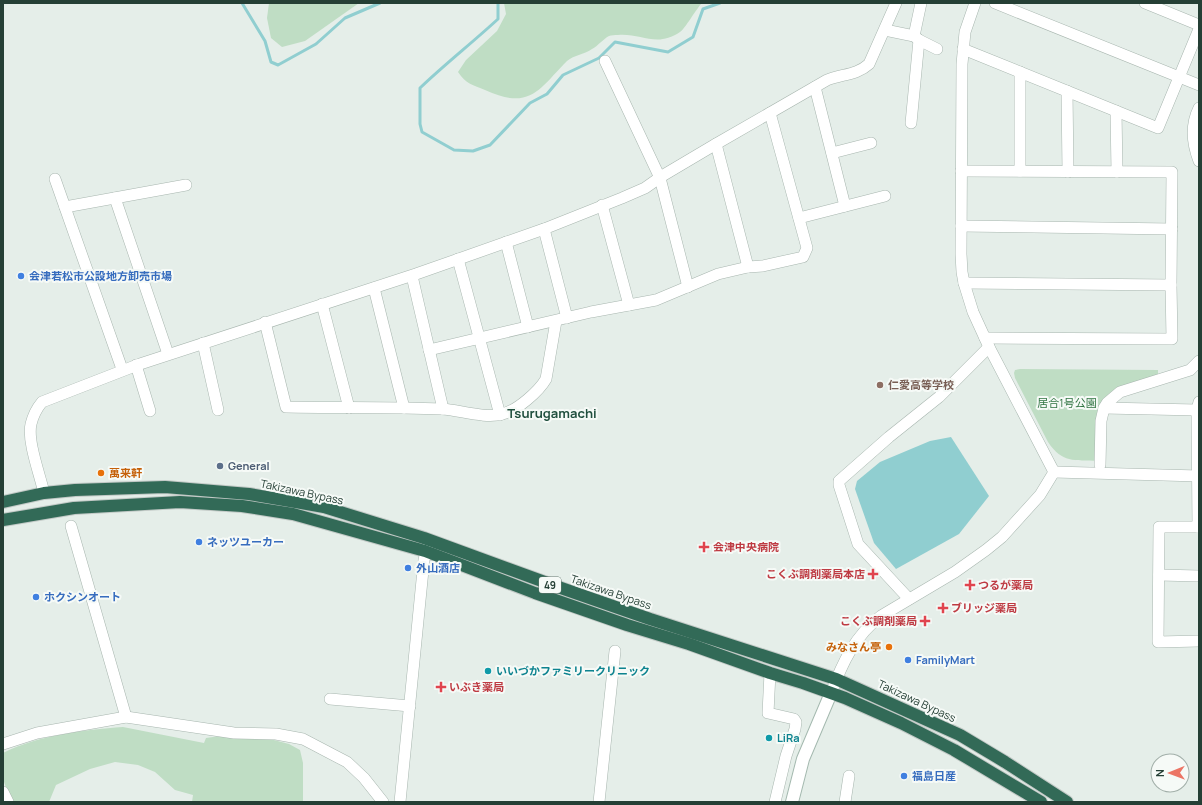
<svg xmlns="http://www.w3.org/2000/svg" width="1202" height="805" font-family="Manrope,'Noto Sans JP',sans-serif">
	<rect width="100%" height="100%" fill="#e5eee9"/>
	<g fill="#bfddc4">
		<polygon points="269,3 359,3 305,41 282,47 271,38 267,18"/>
		<path d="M 504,3 L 702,3 C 696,9 685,29 680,32 C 657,48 641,33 618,35 C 615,35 611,35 609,36 C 603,39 598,46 592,49 C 585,54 574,55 567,61 C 539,89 531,111 485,90 C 473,85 466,84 458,72 L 466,60 L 497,31 L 506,14 Z"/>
		<path d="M 1020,369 L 1158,370 L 1158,378 L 1111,397 L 1098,461 C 1074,460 1062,463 1048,442 L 1015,378 L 1014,373 L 1015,370 Z"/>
		<path d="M 123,727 L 204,743 L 206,738 L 220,736 L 270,739 L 289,744 L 300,750 L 303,763 L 303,802 L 192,802 L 193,795 L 175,790 L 155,772 L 138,765 L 115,762 L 90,769 L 56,785 L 49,802 L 11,802 L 3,779 L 3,753 C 39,735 83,730 123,727 Z"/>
	</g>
	<polygon fill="#90ced0" points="951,437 989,496 959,534 896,569 874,543 855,489 857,481 880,462 930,441"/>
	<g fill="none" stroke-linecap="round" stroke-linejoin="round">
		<g stroke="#90ced0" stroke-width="3">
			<polyline points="242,3 265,41 271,62 278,65 316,44 345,18 380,3"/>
			<path d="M 498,3 L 498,19 C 472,43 445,64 420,88 L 420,124 L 422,132 L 454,150 L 473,151 L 490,145 L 530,103 L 547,94 L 563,75 L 599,58 L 615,42 L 668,52 L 693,37 L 703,9 L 720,3"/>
		</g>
		<g stroke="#a8b6af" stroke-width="12">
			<g id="street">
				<polyline points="975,3 965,32 962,64 961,254 962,272 964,283 973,312 989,347 1054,472"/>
				<polyline points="995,3 1199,85"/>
				<polyline points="1145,3 1199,25"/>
				<polyline points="885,30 914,36 919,40 937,49"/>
				<polyline points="914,36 921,3"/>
				<polyline points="963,49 1158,128 1199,29"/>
				<polyline points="605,61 660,178 688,287"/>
				<polyline points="815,87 845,206"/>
				<polyline points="1067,91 1068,172"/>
				<path d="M 1199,108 C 1190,126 1192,143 1199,161"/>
				<polyline points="1116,111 1117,172"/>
				<polyline points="911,123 919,40"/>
				<polyline points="716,144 748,267"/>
				<polyline points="832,153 871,143"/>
				<polyline points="961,171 1172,172 1171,285 1172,339 985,338"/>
				<polyline points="1020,171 1020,72"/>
				<polyline points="55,179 122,369"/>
				<polyline points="115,198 168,354"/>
				<polyline points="602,205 629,305"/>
				<polyline points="65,207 186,185"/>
				<polyline points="799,218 885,196"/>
				<polyline points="961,226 1172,229"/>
				<polyline points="544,229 567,318"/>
				<polyline points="506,242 528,327"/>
				<polyline points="458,259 500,415"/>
				<polyline points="412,276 443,409"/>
				<polyline points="964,283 1171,285"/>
				<polyline points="374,288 404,408"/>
				<polyline points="322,304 349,408"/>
				<path d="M 265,322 L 286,407 C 338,408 390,407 442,409 C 459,410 486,419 502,414 C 517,411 539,391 546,379 L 556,321"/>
				<polyline points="203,343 218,410"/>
				<polyline points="429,350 591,312 656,300 718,274 748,267 763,266 803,257 807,248 770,113"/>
				<polyline points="136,365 150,411"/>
				<polyline points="1104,408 1197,410"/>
				<polyline points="1100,465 1101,421 1104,408 1107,403 1120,392 1190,370 1199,361"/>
				<polyline points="1054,472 1199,476"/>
				<path d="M 44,493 C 40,475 27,441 31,424 C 33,416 37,408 42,402 L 140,364 L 416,274 L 544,229 L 622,198 L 645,188 L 662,176 L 716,144 L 827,80 C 842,74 857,75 869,64 L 896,3"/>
				<polyline points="71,526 126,717"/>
				<polyline points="1198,527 1197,410 1199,402"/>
				<polyline points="1199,527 1159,527 1158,642 1199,641"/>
				<polyline points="1159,575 1199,576"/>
				<polyline points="909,599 858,544 839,485 839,481 889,437 939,397 989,347"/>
				<polyline points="770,673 768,713 794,719 796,722 795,729 786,756 775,802"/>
				<path d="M 831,693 C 842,664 855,635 881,616 L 955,572 L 986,550 L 1002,537 L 1040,495 L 1054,472"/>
				<polyline points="330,699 410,706"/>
				<polyline points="3,744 37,733 126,717 234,733 276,734 303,739 347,762 364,778 383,802"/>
				<polyline points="3,792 8,802"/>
				<polyline points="400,802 424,560 428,544"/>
				<polyline points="599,802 615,651"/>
				<polyline points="845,802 849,776"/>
			</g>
		</g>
		<g stroke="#a4b9af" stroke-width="14">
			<polyline id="secondary" points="792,802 803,759 831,693"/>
		</g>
		<g stroke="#c2c9c6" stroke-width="14">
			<g id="highway">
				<polyline points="3,502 44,493 75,490 165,487 249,494 324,507 424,538 561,588 650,619 836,679 960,735 1005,762 1067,802"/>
				<polyline points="3,520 74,508 180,502 242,506 293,514 425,551 535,593 627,625 689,644 770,673 803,683 845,698 901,723 954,750 1041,802"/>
			</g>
		</g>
		<use href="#street" stroke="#fff" stroke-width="11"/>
		<use href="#secondary" stroke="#fff" stroke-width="12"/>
		<use href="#highway" stroke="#326a57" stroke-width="12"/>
	</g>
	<g fill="#3f7fe0" stroke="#f6faf7" stroke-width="1.5">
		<circle cx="21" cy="276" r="4"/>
		<circle cx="199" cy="542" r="4"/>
		<circle cx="408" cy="568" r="4"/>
		<circle cx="36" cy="597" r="4"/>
		<circle cx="908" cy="660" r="4"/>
		<circle cx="904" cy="776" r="4"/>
	</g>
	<circle fill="#8d6e63" stroke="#f6faf7" stroke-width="1.5" cx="880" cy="385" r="4"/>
	<circle fill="#5c6f8a" stroke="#f6faf7" stroke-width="1.5" cx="220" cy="466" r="4"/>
	<g fill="#e8710a" stroke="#f6faf7" stroke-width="1.5">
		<circle cx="101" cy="473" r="4"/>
		<circle cx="889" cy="647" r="4"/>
	</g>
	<g fill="#e0444e" stroke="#f6faf7" stroke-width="1.5">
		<path d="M702 541h4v4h4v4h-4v4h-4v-4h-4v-4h4z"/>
		<path d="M871 568h4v4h4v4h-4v4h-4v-4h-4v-4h4z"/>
		<path d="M968 579h4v4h4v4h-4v4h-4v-4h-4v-4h4z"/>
		<path d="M941 602h4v4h4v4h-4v4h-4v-4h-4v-4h4z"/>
		<path d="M923 615h4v4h4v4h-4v4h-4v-4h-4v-4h4z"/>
		<path d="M439 681h4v4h4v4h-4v4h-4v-4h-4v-4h4z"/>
	</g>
	<g fill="#0f9aa8" stroke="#f6faf7" stroke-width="1.5">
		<circle cx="488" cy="671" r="4"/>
		<circle cx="769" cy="738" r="4"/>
	</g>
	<g text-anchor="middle" stroke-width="4" stroke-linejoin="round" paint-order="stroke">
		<rect fill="#f6faf7" stroke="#64776f" stroke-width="1" x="539" y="577" width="22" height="16" rx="3"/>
		<g font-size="10" font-weight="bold" fill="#253f35">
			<text x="550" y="589">49</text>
		</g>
		<g font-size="11" font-weight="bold" fill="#366cbe" stroke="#f6faf7" text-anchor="start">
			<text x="29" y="280">会津若松市公設地方卸売市場</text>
			<text x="207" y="546">ネッツユーカー</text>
			<text x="416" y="572">外山酒店</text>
			<text x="44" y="601">ホクシンオート</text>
			<text x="916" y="664">FamilyMart</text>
			<text x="912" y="780">福島日産</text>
		</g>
		<g font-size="11" font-weight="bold" fill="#785e54" stroke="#f6faf7" text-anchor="start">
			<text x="888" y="389">仁愛高等学校</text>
		</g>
		<g font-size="11" fill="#307442" stroke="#f6faf7">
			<text x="1067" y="407">居合1号公園</text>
		</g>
		<g font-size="11" font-weight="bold" fill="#4e5e75" stroke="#f6faf7" text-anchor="start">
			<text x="228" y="470">General</text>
		</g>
		<g font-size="11" font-weight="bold" fill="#c56008" stroke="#f6faf7" text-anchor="start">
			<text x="109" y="477">萬来軒</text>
			<text x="881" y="651" text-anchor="end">みなさん亭</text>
		</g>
		<g font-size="11" fill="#253f35" stroke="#f6faf7">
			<text transform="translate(302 492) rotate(12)" y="4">Takizawa Bypass</text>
			<text transform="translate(611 592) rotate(19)" y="4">Takizawa Bypass</text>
			<text transform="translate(917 701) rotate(25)" y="4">Takizawa Bypass</text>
		</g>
		<g font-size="11" font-weight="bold" fill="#be3a42" stroke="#f6faf7" text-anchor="start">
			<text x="713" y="551">会津中央病院</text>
			<text x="865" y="578" text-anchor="end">こくぶ調剤薬局本店</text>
			<text x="978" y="589">つるが薬局</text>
			<text x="951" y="612">ブリッジ薬局</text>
			<text x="917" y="625" text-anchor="end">こくぶ調剤薬局</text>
			<text x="449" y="691">いぶき薬局</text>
		</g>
		<g font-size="11" font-weight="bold" fill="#0d838f" stroke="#f6faf7" text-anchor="start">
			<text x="496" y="675">いいづかファミリークリニック</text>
			<text x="777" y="742">LiRa</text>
		</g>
		<g font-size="13" font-weight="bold" fill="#21503f" stroke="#f6faf7">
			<text x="552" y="418">Tsurugamachi</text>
		</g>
	</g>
	<rect width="1202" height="805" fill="none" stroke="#253f35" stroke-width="8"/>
	<g transform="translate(1170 773) rotate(269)"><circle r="19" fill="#f6faf7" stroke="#a2afa9"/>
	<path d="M0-3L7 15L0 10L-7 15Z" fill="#ec7565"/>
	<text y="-6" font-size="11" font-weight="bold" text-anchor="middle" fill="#253f35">N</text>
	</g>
</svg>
